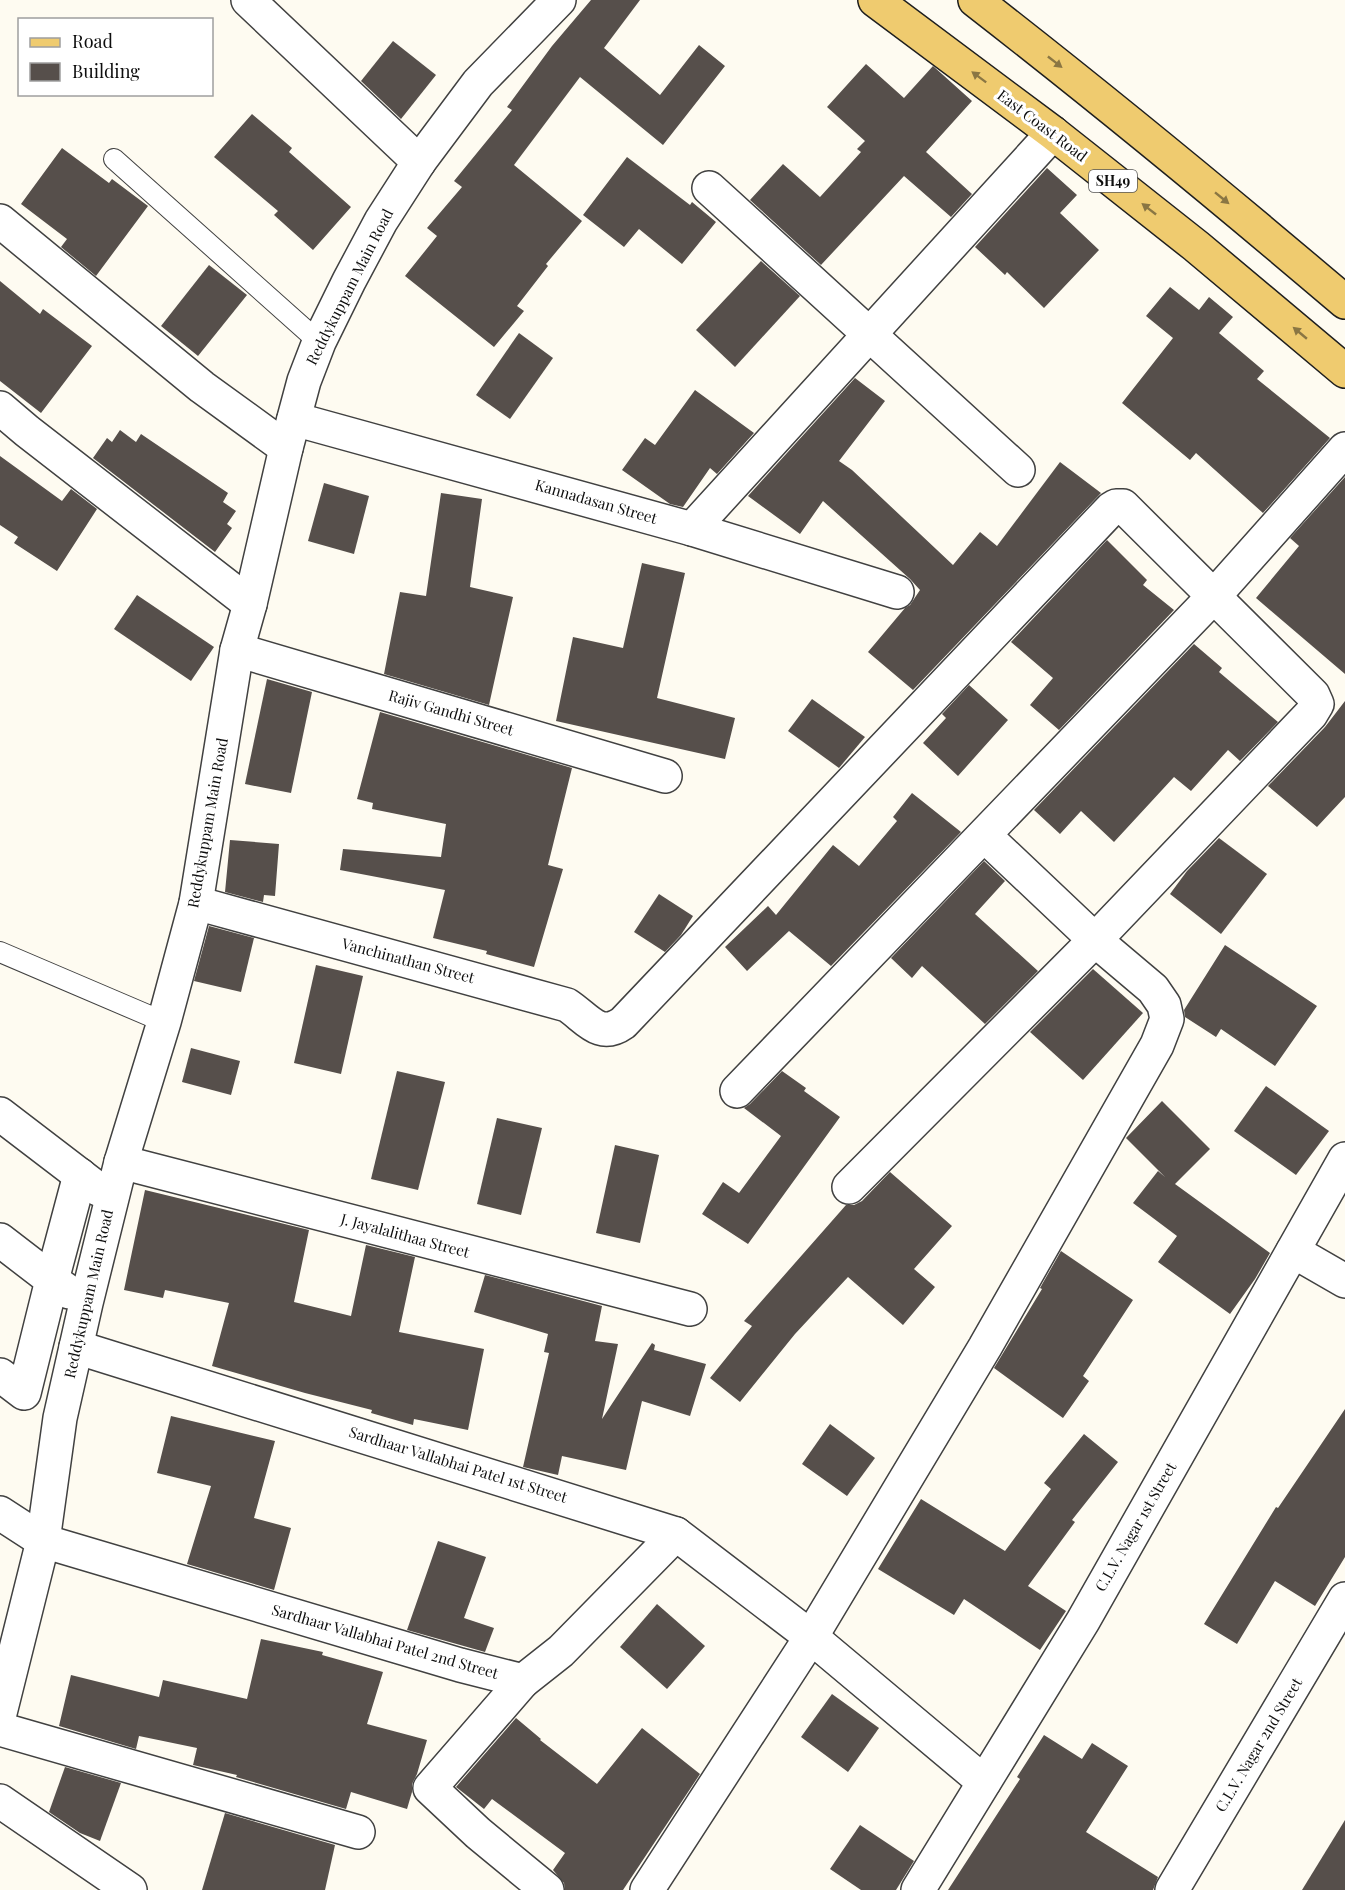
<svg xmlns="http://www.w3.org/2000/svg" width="1345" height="1890" font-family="'Playfair Display',serif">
	<rect width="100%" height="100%" fill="#fefbf1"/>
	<g fill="#564f4b">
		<polygon points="591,0 640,0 604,48 660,95 699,45 725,66 663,145 580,77 514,165 582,221 546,264 548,266 517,306 524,311 494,347 405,276 437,236 427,228 462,187 454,181 512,110 507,107 552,46"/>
		<polygon points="393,41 436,75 401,119 361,81"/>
		<polygon points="866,64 904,98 933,66 972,101 926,152 972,194 951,217 904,176 821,265 750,200 783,164 820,197 861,152 857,149 865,141 827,107"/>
		<polygon points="252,114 292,148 289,152 351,207 313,250 274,215 278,211 214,157"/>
		<polygon points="62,148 109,183 112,179 148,206 96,276 61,247 67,239 21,204"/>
		<polygon points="627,157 690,205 692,202 716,222 682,264 639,229 624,247 583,215"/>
		<polygon points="1047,168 1077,195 1060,213 1099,250 1044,308 1007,272 1005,275 975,247"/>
		<polygon points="761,261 800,296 735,367 696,330"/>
		<polygon points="209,265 247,295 198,356 161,326"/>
		<polygon points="0,281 40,314 43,309 92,346 41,413 0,381"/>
		<polygon points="1170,287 1199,310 1209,297 1233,317 1219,333 1264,371 1257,379 1330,438 1263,513 1196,453 1190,460 1122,403 1173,338 1146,316"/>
		<polygon points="519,333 553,358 510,419 476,395"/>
		<polygon points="855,378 885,401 839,461 852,470 953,565 980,532 997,546 1060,462 1101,493 913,690 868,652 905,608 910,605 920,590 910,579 823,501 800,534 748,496"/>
		<polygon points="695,390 754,433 717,474 710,468 683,507 670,504 622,470 645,438 655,445"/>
		<polygon points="120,430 136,442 141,434 228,493 223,502 236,511 227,524 232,528 215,552 93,458 107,438 112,442"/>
		<polygon points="0,456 62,501 71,489 97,509 57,571 14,543 18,537 0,525"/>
		<polygon points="1345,477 1345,674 1256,598 1299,546 1290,538"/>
		<polygon points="324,483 369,496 354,554 308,541"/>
		<polygon points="441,493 482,499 470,587 513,597 489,705 384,674 400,592 426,596"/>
		<polygon points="1107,540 1147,580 1143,585 1174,610 1059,730 1030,705 1053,678 1011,642"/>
		<polygon points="642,563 685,573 657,698 735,718 725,759 556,721 573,637 623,648"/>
		<polygon points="137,595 214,647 191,681 114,629"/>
		<polygon points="1194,644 1222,668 1219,672 1278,722 1240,761 1228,750 1191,791 1174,777 1114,842 1081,811 1060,834 1034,810"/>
		<polygon points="267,679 312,692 291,793 245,784"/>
		<polygon points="969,685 1008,720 958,776 923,743 946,718 942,714"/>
		<polygon points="812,699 865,737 839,768 788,731"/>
		<polygon points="1345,701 1345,797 1317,827 1268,786 1325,727"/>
		<polygon points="380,712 572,768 548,865 563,869 534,967 486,954 487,951 433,938 445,890 340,870 343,849 441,857 446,824 372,809 373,803 357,799"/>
		<polygon points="912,793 961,832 831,966 789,931 747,971 725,947 768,906 776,915 833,845 859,866 897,821 893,817"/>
		<polygon points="1219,838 1267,874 1221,934 1170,894 1187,871"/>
		<polygon points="230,840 279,844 275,896 264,895 263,902 225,892"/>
		<polygon points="984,861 1005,881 975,914 1038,971 985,1024 922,966 912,978 891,958"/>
		<polygon points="659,894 693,916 681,935 665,952 634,932"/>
		<polygon points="209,926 254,938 241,992 194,981"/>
		<polygon points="1225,945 1317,1006 1275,1066 1221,1029 1216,1037 1185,1017 1184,1010"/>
		<polygon points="316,965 363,976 341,1074 294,1063"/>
		<polygon points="1093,969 1143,1013 1083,1080 1030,1032"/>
		<polygon points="191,1048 240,1061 231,1095 182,1082"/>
		<polygon points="397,1071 445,1082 418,1190 371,1179"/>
		<polygon points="782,1071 806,1088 804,1091 840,1117 748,1244 702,1214 723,1182 739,1193 781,1136 744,1108 750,1104"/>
		<polygon points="1266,1086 1329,1131 1296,1175 1234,1131"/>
		<polygon points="1162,1101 1210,1149 1175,1184 1270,1253 1255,1279 1230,1314 1158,1262 1177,1236 1133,1203 1158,1171 1165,1177 1126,1138"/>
		<polygon points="497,1118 542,1128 521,1215 477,1204"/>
		<polygon points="615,1145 659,1155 640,1243 596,1233"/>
		<polygon points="890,1172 952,1226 914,1269 935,1287 903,1325 848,1277 795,1334 740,1402 710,1378 752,1326 744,1321 846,1205 854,1205 862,1201"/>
		<polygon points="145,1190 309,1230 294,1302 351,1316 366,1245 415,1257 399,1332 484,1349 468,1430 414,1419 413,1425 371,1413 372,1410 305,1393 212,1366 229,1303 165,1290 163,1298 124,1290"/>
		<polygon points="1061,1251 1133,1300 1083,1376 1089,1381 1063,1418 994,1368 1042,1289 1040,1288"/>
		<polygon points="485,1275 602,1306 595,1341 618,1344 602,1419 652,1343 655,1345 654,1350 706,1364 690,1416 642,1401 626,1470 562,1456 558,1475 523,1467 549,1353 544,1352 548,1334 474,1312"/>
		<polygon points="1345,1409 1345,1557 1315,1606 1275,1581 1237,1644 1204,1624 1276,1507 1278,1508"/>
		<polygon points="171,1416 275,1441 254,1518 291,1528 274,1590 187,1564 211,1486 157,1473"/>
		<polygon points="830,1424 875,1458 847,1496 802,1464"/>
		<polygon points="1084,1434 1118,1462 1072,1520 1075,1522 1028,1586 1066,1611 1040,1650 964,1599 954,1615 878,1569 921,1499 1005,1551 1051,1489 1044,1483"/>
		<polygon points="438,1541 486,1557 464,1618 494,1628 485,1652 407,1630"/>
		<polygon points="657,1604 705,1646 667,1689 620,1647"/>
		<polygon points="261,1639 323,1652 322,1655 383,1672 367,1724 427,1740 417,1774 412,1784 412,1792 407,1809 351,1792 346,1809 236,1777 237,1775 193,1765 197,1748 139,1736 136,1749 59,1726 71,1675 159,1697 163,1680 247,1699"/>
		<polygon points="832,1694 879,1728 848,1772 801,1737"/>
		<polygon points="516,1718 541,1739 540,1740 597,1784 642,1728 700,1774 623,1890 565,1890 564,1883 553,1870 565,1853 492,1799 484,1809 456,1787"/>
		<polygon points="1044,1735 1082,1759 1092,1743 1128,1766 1086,1832 1158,1877 1153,1890 948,1890 1020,1779 1017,1777"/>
		<polygon points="65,1767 121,1783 100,1841 80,1833 49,1812"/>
		<polygon points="225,1813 335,1845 325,1890 202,1890"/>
		<polygon points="1345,1820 1345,1890 1302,1890"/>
		<polygon points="860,1825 914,1861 896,1890 861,1890 830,1869"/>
	</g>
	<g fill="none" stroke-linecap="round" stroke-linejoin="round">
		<g stroke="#414141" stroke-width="22">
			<g id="lane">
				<polyline points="114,159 319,342"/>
				<polyline points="0,952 164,1022"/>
			</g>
		</g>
		<g stroke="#414141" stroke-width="36">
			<g id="street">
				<polyline points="248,0 419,162"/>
				<polyline points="709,188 1018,470"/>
				<polyline points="0,221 202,387 286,448"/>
				<polyline points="0,408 27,431 250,604"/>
				<polyline points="294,419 692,529 897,592"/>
				<polyline points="692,529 1053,133"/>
				<polyline points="237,650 665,776"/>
				<path d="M 196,903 L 567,1005 C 587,1018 599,1040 623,1023 L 1111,509 L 1116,506 L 1123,506 L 1313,695 L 1317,704 L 1311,714 L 1095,940 L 849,1187"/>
				<polyline points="737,1091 1214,596 1345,449"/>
				<polyline points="0,1114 98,1189"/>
				<polyline points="121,1162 690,1309"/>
				<polyline points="0,1240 52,1280 24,1393 0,1375"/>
				<polyline points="1293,1251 1345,1281"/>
				<polyline points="69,1292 52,1280 80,1175"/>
				<polyline points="76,1347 676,1534 811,1637 984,1782"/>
				<polyline points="0,1513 43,1541 460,1665 523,1681 561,1651 676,1534"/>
				<polyline points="523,1681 430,1788 478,1833 547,1890"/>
				<polyline points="0,1713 43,1541 60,1418 86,1303 121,1162 164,1022 196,903 237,650 250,604 286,448 304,381 319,342 349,281 381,221 419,162 478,83 559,0"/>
				<polyline points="0,1729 358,1832"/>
				<polyline points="0,1801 130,1890"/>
				<polyline points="647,1890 811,1637 985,1347 1157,1045 1167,1019 1164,1005 1153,989 1095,940 985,836"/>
				<polyline points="918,1890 1083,1621 1345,1159"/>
				<polyline points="1172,1890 1345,1599"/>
			</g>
		</g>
		<g stroke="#1f1f1f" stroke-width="36">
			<g id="primary">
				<polyline points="875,0 1053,133 1196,246 1345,371"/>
				<path d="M 975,0 C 1101,98 1224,199 1345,302"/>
			</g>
		</g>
		<use href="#lane" stroke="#fff" stroke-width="20"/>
		<use href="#street" stroke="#fff" stroke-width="33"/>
		<use href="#primary" stroke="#efcb6f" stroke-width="33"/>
	</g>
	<defs><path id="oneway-solid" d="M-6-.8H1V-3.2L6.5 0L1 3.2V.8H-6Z" transform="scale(1.5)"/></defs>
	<g fill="#8a7643">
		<use href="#oneway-solid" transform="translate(1055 62) rotate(38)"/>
		<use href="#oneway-solid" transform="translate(979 77) rotate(-143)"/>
		<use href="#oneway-solid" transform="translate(1222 198) rotate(39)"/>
		<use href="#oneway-solid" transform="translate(1149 209) rotate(-142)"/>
		<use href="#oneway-solid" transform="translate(1300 333) rotate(-140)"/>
	</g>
	<g text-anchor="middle" stroke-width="6" stroke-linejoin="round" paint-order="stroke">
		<rect fill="#fff" stroke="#565656" stroke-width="1.5" x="1089" y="170" width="48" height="22" rx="4.5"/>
		<g font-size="14" font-weight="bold" fill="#0e0e0e">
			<text x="1113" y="186">SH49</text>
		</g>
		<g font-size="15" fill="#0e0e0e" stroke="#fff">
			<text transform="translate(1042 126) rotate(37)" y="5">East Coast Road</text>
			<text transform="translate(350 287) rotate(-63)" y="5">Reddykuppam Main Road</text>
			<text transform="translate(596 502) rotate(16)" y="5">Kannadasan Street</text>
			<text transform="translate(451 713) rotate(16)" y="5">Rajiv Gandhi Street</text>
			<text transform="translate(208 823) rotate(-80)" y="5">Reddykuppam Main Road</text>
			<text transform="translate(408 961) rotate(15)" y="5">Vanchinathan Street</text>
			<text transform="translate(405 1236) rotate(15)" y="5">J. Jayalalithaa Street</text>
			<text transform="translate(89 1294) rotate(-77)" y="5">Reddykuppam Main Road</text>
			<text transform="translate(458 1465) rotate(17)" y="5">Sardhaar Vallabhai Patel 1st Street</text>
			<text transform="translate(1136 1527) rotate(-60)" y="5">C.L.V. Nagar 1st Street</text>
			<text transform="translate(385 1642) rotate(16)" y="5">Sardhaar Vallabhai Patel 2nd Street</text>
			<text transform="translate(1259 1745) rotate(-59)" y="5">C.L.V. Nagar 2nd Street</text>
		</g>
	</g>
	<rect x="18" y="18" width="195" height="78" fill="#ffffff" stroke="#9f9f9f" stroke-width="1.5"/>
	<rect x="30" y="38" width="30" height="9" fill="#efcb6f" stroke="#9f9f9f" stroke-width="1.5"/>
	<text x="72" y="48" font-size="18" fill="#0e0e0e">Road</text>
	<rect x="30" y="63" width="30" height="18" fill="#564f4b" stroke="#9f9f9f" stroke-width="1.5"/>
	<text x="72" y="78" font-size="18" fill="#0e0e0e">Building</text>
</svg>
